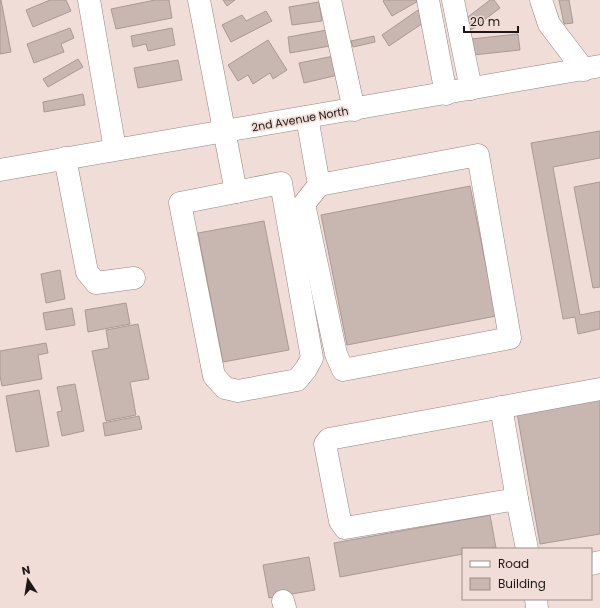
<svg xmlns="http://www.w3.org/2000/svg" width="600" height="608" font-family="Poppins,sans-serif">
	<rect width="100%" height="100%" fill="#f0ddd8"/>
	<g fill="#c8b6b1" stroke="#ab9995">
		<polygon points="0,0 1,0 11,52 0,54"/>
		<polygon points="50,0 66,0 71,11 33,27 26,10"/>
		<polygon points="155,0 169,0 172,18 116,29 111,9"/>
		<polygon points="223,0 235,0 227,6"/>
		<polygon points="384,0 420,0 392,16 383,1"/>
		<polygon points="490,0 494,0 500,8 471,30 464,20"/>
		<polygon points="559,0 569,0 573,23 564,24"/>
		<polygon points="319,2 322,21 292,25 289,7"/>
		<polygon points="418,10 426,21 389,46 382,35"/>
		<polygon points="266,11 272,21 231,42 222,25 242,15 246,21"/>
		<polygon points="70,28 74,38 61,44 64,52 34,63 27,44"/>
		<polygon points="172,28 175,45 148,51 146,44 133,47 131,36"/>
		<polygon points="327,30 330,46 290,53 288,37"/>
		<polygon points="518,34 520,50 473,55 471,39"/>
		<polygon points="374,36 375,42 353,47 351,41"/>
		<polygon points="268,40 287,70 273,79 270,73 253,84 248,75 238,81 228,65"/>
		<polygon points="334,56 338,75 304,83 299,63"/>
		<polygon points="78,59 83,67 48,87 43,79"/>
		<polygon points="178,60 182,80 138,88 134,68"/>
		<polygon points="83,94 85,105 44,112 43,102"/>
		<polygon points="600,131 600,158 553,167 580,315 600,311 600,329 578,334 575,317 563,319 531,143"/>
		<polygon points="600,182 600,287 593,288 574,187"/>
		<polygon points="470,186 496,316 347,345 321,215"/>
		<polygon points="264,221 289,350 223,362 198,233"/>
		<polygon points="60,270 65,299 46,303 41,274"/>
		<polygon points="126,303 130,324 88,332 85,310"/>
		<polygon points="72,308 75,325 46,330 43,313"/>
		<polygon points="138,324 149,379 130,382 136,415 106,421 92,351 109,348 106,330"/>
		<polygon points="46,343 48,353 38,355 42,379 2,386 0,376 0,351"/>
		<polygon points="75,384 84,431 62,436 57,412 62,411 57,387"/>
		<polygon points="39,390 49,446 16,452 6,396"/>
		<polygon points="600,398 600,534 540,544 517,413"/>
		<polygon points="139,416 142,429 105,436 103,423"/>
		<polygon points="490,515 496,548 463,549 463,554 340,577 334,543"/>
		<polygon points="309,557 315,590 269,598 263,565"/>
	</g>
	<g fill="none" stroke-linecap="round" stroke-linejoin="round">
		<g stroke="#958480" stroke-width="23">
			<g id="minor">
				<polyline points="89,0 115,149"/>
				<polyline points="199,0 236,192"/>
				<polyline points="330,0 354,110"/>
				<polyline points="428,0 446,94"/>
				<polyline points="453,0 471,89"/>
				<polyline points="541,0 549,24 584,70"/>
				<polyline points="307,117 319,185 478,155 510,338 343,370 336,354 304,204 319,185"/>
				<polyline points="65,158 87,272 96,283 134,278"/>
				<polyline points="0,170 600,66"/>
				<polygon points="281,183 312,358 306,369 297,380 238,391 225,388 214,376 180,203"/>
				<polyline points="501,407 517,499"/>
				<polyline points="527,549 517,499 345,528 340,521 325,444 329,439 600,389"/>
				<polyline points="591,564 600,562"/>
				<polyline points="536,599 537,608"/>
				<polyline points="283,601 285,608"/>
			</g>
		</g>
		<use href="#minor" stroke="#fff" stroke-width="22"/>
	</g>
	<g text-anchor="middle" stroke-width="3.5" stroke-linejoin="round" paint-order="stroke">
		<g font-size="11" fill="#1e1716" stroke="#f0ddd8">
			<text transform="translate(300 119) rotate(-10)" y="4">2nd Avenue North</text>
		</g>
	</g>
	<rect x="462" y="548" width="130" height="52" fill="#f0ddd8" stroke="#9c8e8a"/>
	<rect x="470" y="561" width="20" height="6" fill="#ffffff" stroke="#9c8e8a"/>
	<text x="498" y="568" font-size="12" fill="#1e1716">Road</text>
	<rect x="470" y="578" width="20" height="12" fill="#c8b6b1" stroke="#9c8e8a"/>
	<text x="498" y="588" font-size="12" fill="#1e1716">Building</text>
	<g transform="translate(28 580) rotate(348)" stroke="#f0ddd8" stroke-width="3" paint-order="stroke">
	<path d="M0-3L7 15L0 10L-7 15Z" fill="#1e1716"/>
	<text y="-6" font-size="11" font-weight="bold" text-anchor="middle" fill="#1e1716">N</text>
	</g>
	<path d="M464 26v6h54v-6" fill="none" stroke="#1e1716" stroke-width="2"/>
	<text x="470" y="26" font-size="12" fill="#1e1716" stroke="#f0ddd8" stroke-width="3" paint-order="stroke">20 m</text>
</svg>
